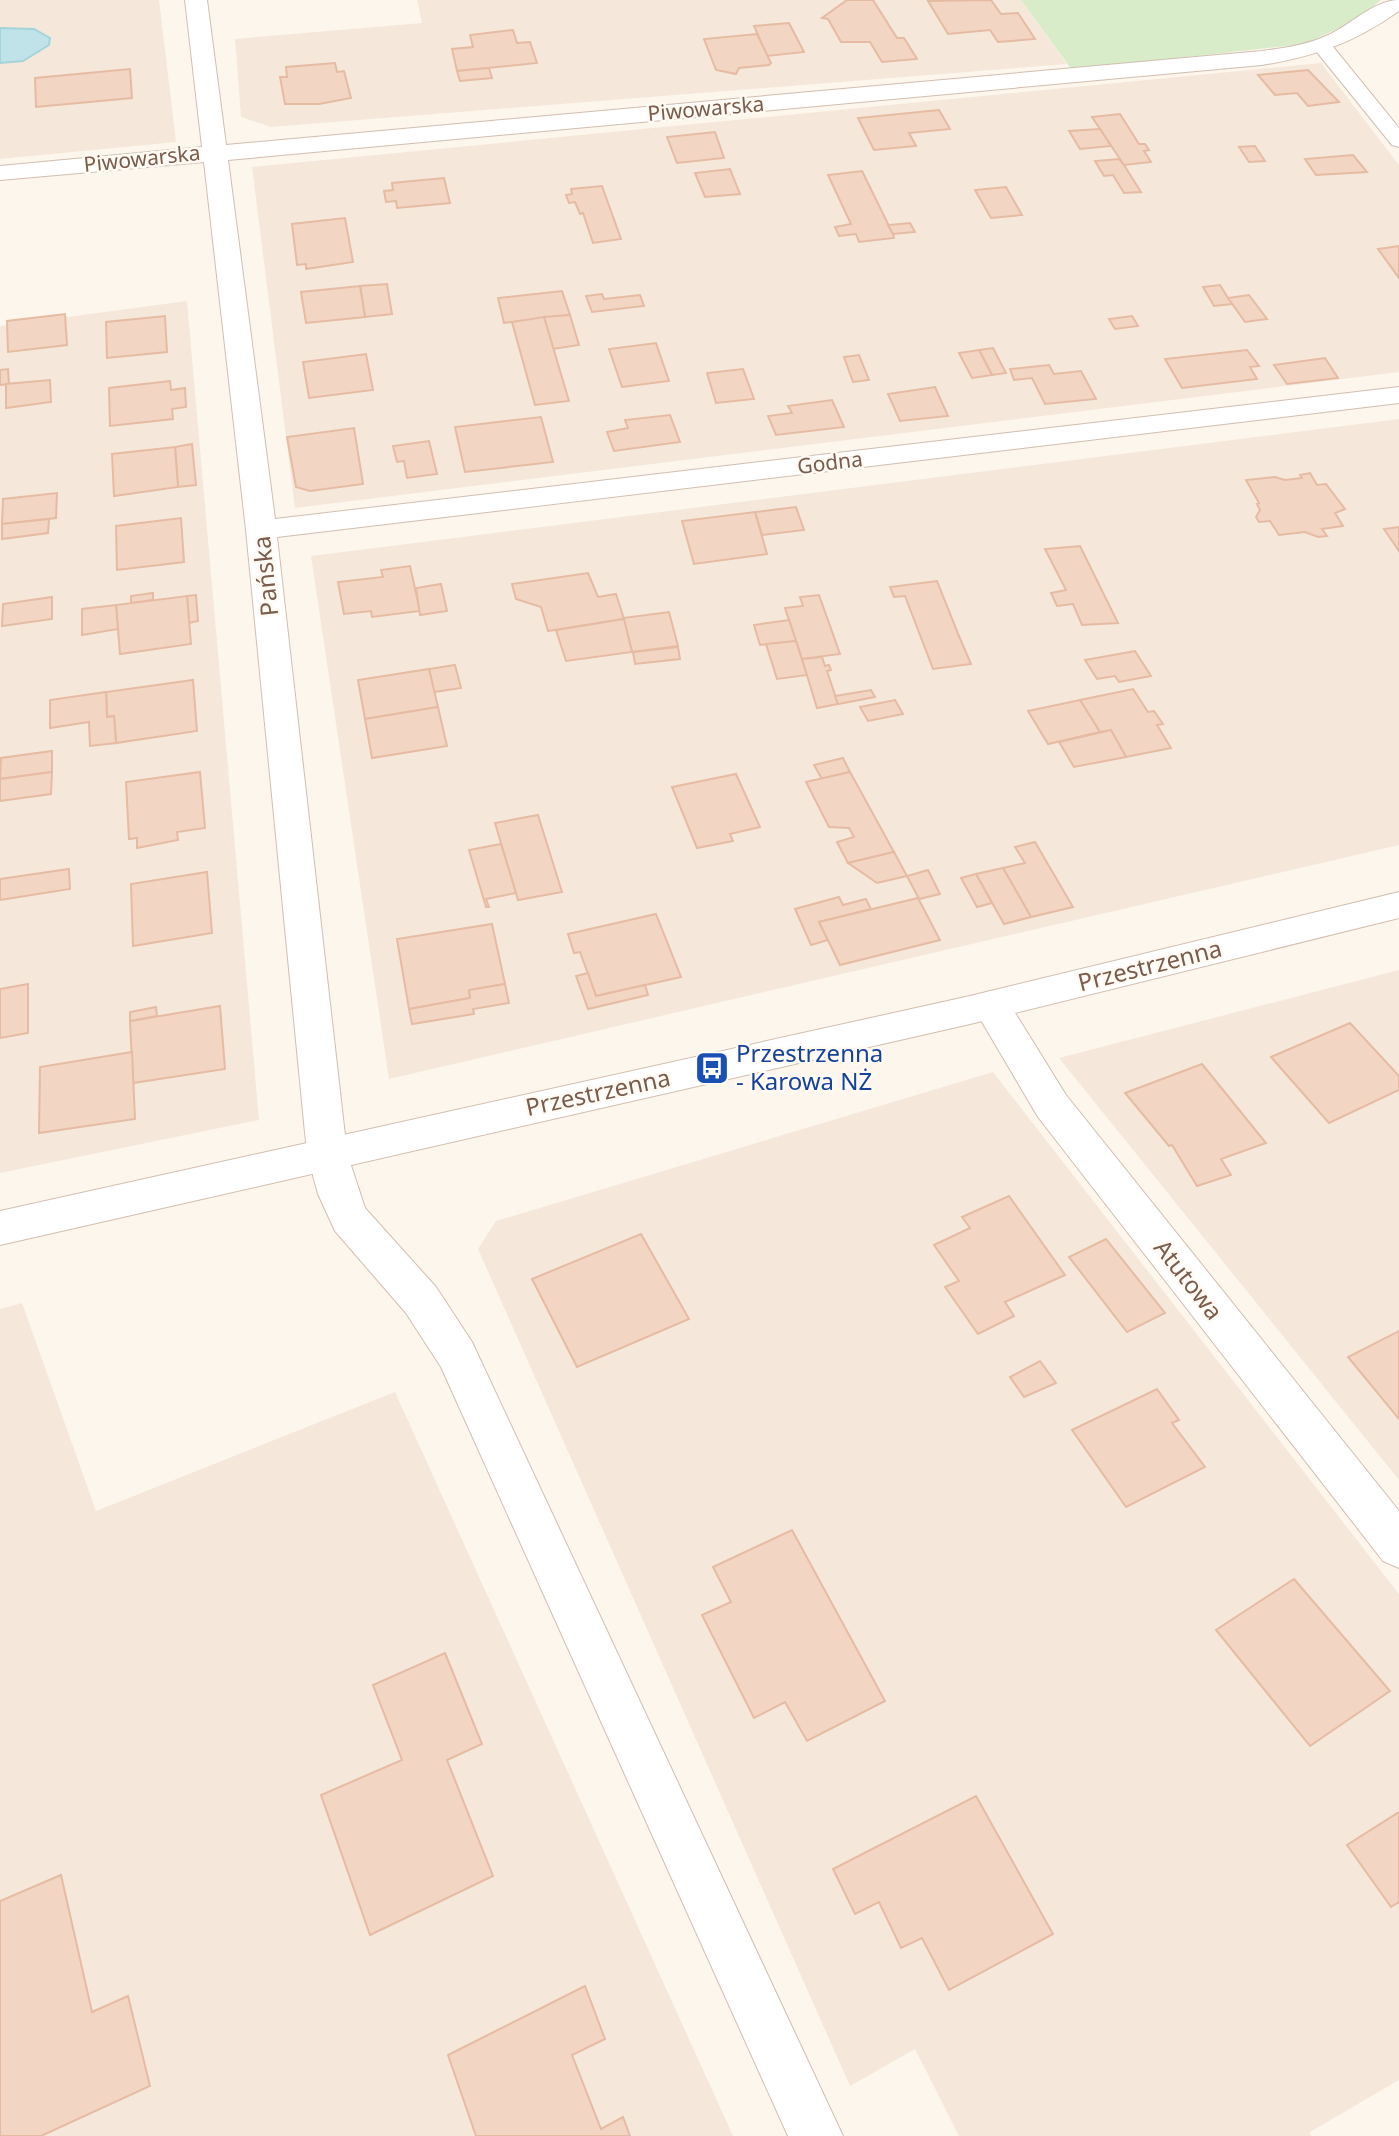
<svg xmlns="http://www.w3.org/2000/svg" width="1399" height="2136" font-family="'Noto Sans',sans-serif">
	<rect width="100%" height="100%" fill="#fdf6ec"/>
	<g fill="#f5e8da">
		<polygon points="0,0 159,0 176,142 0,159"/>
		<polygon points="417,0 1021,0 1067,64 271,127 241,117 235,39 422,23"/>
		<polygon points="1321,63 1399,165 1399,372 295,508 252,167"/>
		<polygon points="187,301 259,1120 0,1173 0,326"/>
		<polygon points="1399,419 1399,845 389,1079 311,556"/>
		<polygon points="1399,970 1399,1480 1059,1058"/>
		<polygon points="993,1072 1399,1594 1399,2080 1310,2132 1311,2136 959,2136 915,2049 850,2086 478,1249 496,1221"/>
		<polygon points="22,1303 96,1511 395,1392 733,2136 0,2136 0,1309"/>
	</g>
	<polygon fill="#d8ecc9" points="1021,0 1381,0 1355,21 1304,44 1072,70"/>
	<polygon fill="#bfe3e8" stroke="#a5d3da" stroke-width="2" points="0,28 34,29 50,38 49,45 23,61 0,63"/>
	<g fill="#f3d5c3" stroke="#e6bba3" stroke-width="2">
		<polygon points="847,0 873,0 897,38 904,38 917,59 882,62 870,42 841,42 828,19 822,18"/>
		<polygon points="991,0 1001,14 1018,13 1035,39 998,42 990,30 948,34 928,1"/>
		<polygon points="789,23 804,52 767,56 754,26"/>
		<polygon points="513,30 517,43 530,42 537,63 457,71 452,49 473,47 470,35"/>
		<polygon points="757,34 771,63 769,65 739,68 736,74 716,70 704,39"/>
		<polygon points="335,63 337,72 344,71 351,98 319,104 285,104 280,77 287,77 286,67"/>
		<polygon points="489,68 492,78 460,81 457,71"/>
		<polygon points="130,69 132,98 36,107 35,78"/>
		<polygon points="1308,70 1339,102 1308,106 1297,93 1275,95 1258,75"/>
		<polygon points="939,110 950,129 909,133 916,146 874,150 858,118"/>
		<polygon points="1120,114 1139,144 1145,144 1149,150 1144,151 1151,162 1124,165 1092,117"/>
		<polygon points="1100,129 1111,146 1080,149 1069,131"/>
		<polygon points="715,132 724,158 677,163 667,137"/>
		<polygon points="1255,146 1265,161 1249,162 1239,147"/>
		<polygon points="1353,155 1367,172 1316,175 1305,159"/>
		<polygon points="1119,159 1124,165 1141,192 1124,193 1113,175 1104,176 1095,161"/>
		<polygon points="730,169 740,194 705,197 695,173"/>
		<polygon points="862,171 893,234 894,238 859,242 856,234 839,236 835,227 851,224 828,175"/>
		<polygon points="444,178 450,203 397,208 396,201 386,202 384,191 393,190 392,183"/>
		<polygon points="602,186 621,239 593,243 583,213 580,214 575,202 569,203 566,195 572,194 571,189"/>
		<polygon points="1006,187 1022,215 991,218 975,190"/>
		<polygon points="345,218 353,262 306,269 306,264 297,265 292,224"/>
		<polygon points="910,223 915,232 893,234 888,225"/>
		<polygon points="1399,246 1399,278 1378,249"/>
		<polygon points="387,284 392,314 365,317 360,286"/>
		<polygon points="1220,285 1228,298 1233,304 1214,306 1203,287"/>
		<polygon points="360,286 365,317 306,323 301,292"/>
		<polygon points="562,291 570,315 504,323 498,298"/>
		<polygon points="602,294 604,299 640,295 644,306 592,312 586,296"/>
		<polygon points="1249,295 1267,319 1245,322 1228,298"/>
		<polygon points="65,314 67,345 8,352 7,321"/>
		<polygon points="570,315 579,345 553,349 544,317"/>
		<polygon points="165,316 167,352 107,358 106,322"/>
		<polygon points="1132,316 1138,326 1115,329 1109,319"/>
		<polygon points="544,317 569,401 535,405 512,322"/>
		<polygon points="656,343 669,381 622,387 609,349"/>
		<polygon points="993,348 1006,373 992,375 979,350"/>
		<polygon points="979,350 992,375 972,378 959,353"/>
		<polygon points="1247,350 1259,366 1250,367 1257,379 1182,388 1165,359"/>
		<polygon points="366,354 373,390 309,398 303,362"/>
		<polygon points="859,355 869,380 853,382 844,357"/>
		<polygon points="1325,358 1338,378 1287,384 1274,365"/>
		<polygon points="1049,365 1054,374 1081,371 1096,399 1045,404 1032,378 1014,380 1010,369"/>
		<polygon points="8,369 9,384 0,385 0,370"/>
		<polygon points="743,369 754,399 716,403 707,373"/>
		<polygon points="50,380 51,402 6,408 6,384"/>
		<polygon points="170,381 171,390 185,388 186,407 172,409 173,419 110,426 109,388"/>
		<polygon points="935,387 948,416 900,421 888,394"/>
		<polygon points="832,400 844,427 776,435 768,416 792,413 788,406"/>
		<polygon points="670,415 680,442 614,451 607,432 628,428 625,420"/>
		<polygon points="541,417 553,462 465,472 455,427"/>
		<polygon points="354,428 363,484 310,491 296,487 287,437"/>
		<polygon points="429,441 437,474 407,478 404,461 397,462 393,446"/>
		<polygon points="192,444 196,485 178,487 175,447"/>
		<polygon points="175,447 178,487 114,496 112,454"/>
		<polygon points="1310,473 1317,485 1326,484 1345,509 1335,513 1343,526 1322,529 1327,536 1318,537 1305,532 1279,535 1270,521 1259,522 1256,517 1260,510 1257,504 1259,503 1246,480 1275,477 1285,480 1302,478 1300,475"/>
		<polygon points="57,493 56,518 2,524 3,499"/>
		<polygon points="796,507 804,530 762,535 755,512"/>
		<polygon points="755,512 767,554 694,564 682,521"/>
		<polygon points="181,518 184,562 117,570 116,526"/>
		<polygon points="49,519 48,533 2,539 2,524"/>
		<polygon points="1399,527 1399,551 1384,529"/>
		<polygon points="1080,546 1118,623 1082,625 1073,604 1057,606 1051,593 1066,590 1045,549"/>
		<polygon points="410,566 420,611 372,617 371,611 344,614 338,582 383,577 381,570"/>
		<polygon points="588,573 598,597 616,594 624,619 548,631 541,607 516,599 512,584"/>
		<polygon points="937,581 959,636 971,664 933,669 905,596 894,597 890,587"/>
		<polygon points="441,584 447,611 420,615 416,588"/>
		<polygon points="153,593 153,600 131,603 131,596"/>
		<polygon points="196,595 198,621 189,623 187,596"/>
		<polygon points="819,595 840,654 802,659 785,608 803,606 800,597"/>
		<polygon points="187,596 191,644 120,654 116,605"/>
		<polygon points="52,597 52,619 2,626 3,604"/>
		<polygon points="116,605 118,629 82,635 82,609"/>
		<polygon points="669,612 678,646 632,652 623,618"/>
		<polygon points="624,619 632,652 566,661 556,630"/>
		<polygon points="789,620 796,641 760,645 754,625"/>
		<polygon points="796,641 807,675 777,679 766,644"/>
		<polygon points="678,647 680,659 635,664 633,652"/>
		<polygon points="1135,651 1151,676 1119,682 1115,676 1097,679 1085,660"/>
		<polygon points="822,657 825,666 829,665 831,670 827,671 838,704 817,708 802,659"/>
		<polygon points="455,665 461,688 434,692 429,669"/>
		<polygon points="429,669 438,707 365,719 358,680"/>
		<polygon points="193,680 197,731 116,743 114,716 107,717 106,692"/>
		<polygon points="1133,689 1148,712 1154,711 1163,724 1157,725 1171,748 1126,757 1111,730 1100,732 1080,700"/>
		<polygon points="871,690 875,697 838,704 835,696"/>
		<polygon points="106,692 107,717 114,716 116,743 90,746 89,722 50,728 50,700"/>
		<polygon points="895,700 903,714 868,721 860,707"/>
		<polygon points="1080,700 1100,732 1048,744 1028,711"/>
		<polygon points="438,707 447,746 372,758 365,719"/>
		<polygon points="1111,730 1126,757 1074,767 1059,742"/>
		<polygon points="52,751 52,772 0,779 1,758"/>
		<polygon points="843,758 850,772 822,779 814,765"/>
		<polygon points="52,772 51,794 0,801 0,779"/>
		<polygon points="200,772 205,828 177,832 178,840 137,848 137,838 129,839 126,782"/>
		<polygon points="850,772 894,852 848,863 837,842 854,837 849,828 829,827 806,782"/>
		<polygon points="736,774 760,827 730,834 733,841 697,848 672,787"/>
		<polygon points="538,815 562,892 518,900 495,823"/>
		<polygon points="1035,842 1073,907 1031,917 1003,868 1025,863 1015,847"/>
		<polygon points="501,844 516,893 486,899 489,907 486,907 469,850"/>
		<polygon points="894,852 907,876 877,883 848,863"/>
		<polygon points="1003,868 1031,917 1004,924 976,874"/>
		<polygon points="69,869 70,889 0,900 0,879"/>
		<polygon points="928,870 940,894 919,899 907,876"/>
		<polygon points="207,872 212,933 133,946 131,884"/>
		<polygon points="976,874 992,903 977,907 961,878"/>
		<polygon points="839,897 843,905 866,899 871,909 819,922 828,940 811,945 795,909"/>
		<polygon points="918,898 940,940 840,965 819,922"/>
		<polygon points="656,914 681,977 596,996 580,952 574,953 568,934"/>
		<polygon points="492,924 505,984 469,990 470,998 409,1009 397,939"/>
		<polygon points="588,973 596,996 645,985 648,995 588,1009 576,976"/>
		<polygon points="28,984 28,1033 0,1038 0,989"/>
		<polygon points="505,984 509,1003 473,1009 474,1014 412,1024 409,1009 470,998 469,990"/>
		<polygon points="220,1006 225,1069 133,1083 130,1021"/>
		<polygon points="156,1007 157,1016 130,1021 130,1012"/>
		<polygon points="1350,1023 1399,1076 1399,1090 1329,1123 1271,1057"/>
		<polygon points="132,1052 135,1119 39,1133 40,1067"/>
		<polygon points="1202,1064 1266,1143 1221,1159 1231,1175 1197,1186 1172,1145 1169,1146 1125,1093"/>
		<polygon points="1009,1196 1065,1275 1005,1302 1014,1316 978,1334 945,1287 959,1281 934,1245 970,1228 962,1217"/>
		<polygon points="641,1234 689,1319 577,1367 532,1279"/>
		<polygon points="1106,1239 1165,1313 1127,1332 1069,1257"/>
		<polygon points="1399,1331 1399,1419 1348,1357"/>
		<polygon points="1040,1361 1056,1383 1024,1397 1010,1377"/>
		<polygon points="1157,1389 1179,1420 1172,1423 1205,1467 1126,1507 1072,1430"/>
		<polygon points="792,1530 885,1701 807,1741 785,1702 754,1718 702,1615 731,1602 713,1567"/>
		<polygon points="1294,1579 1390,1691 1310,1746 1216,1630"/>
		<polygon points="445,1653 482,1744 447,1760 493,1876 370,1935 321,1795 402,1760 373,1685"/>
		<polygon points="976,1796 1053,1934 949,1990 922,1938 901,1948 879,1902 855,1914 833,1869"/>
		<polygon points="1399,1812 1399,1902 1391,1907 1347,1845"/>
		<polygon points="61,1875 92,2012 128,1996 150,2086 41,2136 0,2136 0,1901"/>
		<polygon points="585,1986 605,2039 572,2055 601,2129 623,2117 630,2136 476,2136 448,2055"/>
	</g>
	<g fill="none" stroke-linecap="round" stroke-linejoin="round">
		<g stroke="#d1beb0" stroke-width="2">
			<polygon id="service" points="1323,41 1330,43 1399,128 1399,147 1392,145 1316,51 1313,47"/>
		</g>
		<g stroke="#d1beb0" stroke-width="2">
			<g id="minor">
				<path d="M 185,0 L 207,0 L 226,145 L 1262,51 C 1284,48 1306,45 1326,36 C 1350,26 1373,0 1399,0 L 1399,11 C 1353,43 1317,56 1262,65 L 228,160 L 275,519 L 1399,387 L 1399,403 L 277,537 L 347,1153 L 365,1208 L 436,1287 L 472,1342 L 843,2136 L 788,2136 L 441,1367 L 406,1313 L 335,1231 L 318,1194 L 307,1153 L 246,530 L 204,162 L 0,180 L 0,166 L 202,147 Z"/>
				<polygon points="991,991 1004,995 1066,1095 1399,1511 1399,1568 1383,1561 1038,1117 972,1005 978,995"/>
			</g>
		</g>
		<g stroke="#d1beb0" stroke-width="2">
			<polygon id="tertiary" points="1399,892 1399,918 970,1024 0,1245 0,1211 970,996"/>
		</g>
		<use href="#service" fill="#fff" fill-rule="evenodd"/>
		<use href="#minor" fill="#fff" fill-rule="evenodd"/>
		<use href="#tertiary" fill="#fff" fill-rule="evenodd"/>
	</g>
	<defs>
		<g id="bus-square" transform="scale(1.75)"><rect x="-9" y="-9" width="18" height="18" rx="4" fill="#1a4fb4" stroke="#fffaf3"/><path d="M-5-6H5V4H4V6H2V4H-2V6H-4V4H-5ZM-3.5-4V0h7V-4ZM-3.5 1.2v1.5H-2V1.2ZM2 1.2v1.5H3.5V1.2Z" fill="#fff"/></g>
	</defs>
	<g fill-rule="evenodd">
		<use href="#bus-square" x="712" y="1068"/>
	</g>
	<g text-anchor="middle" stroke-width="5" stroke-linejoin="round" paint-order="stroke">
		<g font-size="21" fill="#7a5c4d" stroke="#fffaf3">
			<text transform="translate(706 109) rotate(-5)" y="7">Piwowarska</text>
			<text transform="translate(142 159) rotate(-6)" y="7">Piwowarska</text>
			<text transform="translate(830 463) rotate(-7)" y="7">Godna</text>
		</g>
		<g font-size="24" fill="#7a5c4d" stroke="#fffaf3">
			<text transform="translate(266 576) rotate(-96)" y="8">Pańska</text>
			<text transform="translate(1150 966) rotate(-14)" y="8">Przestrzenna</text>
			<text transform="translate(598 1093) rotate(-12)" y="8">Przestrzenna</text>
			<text transform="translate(1188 1280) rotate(52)" y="8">Atutowa</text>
		</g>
		<g font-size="24" fill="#164399" stroke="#fffaf3" text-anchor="start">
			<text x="736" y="1062">Przestrzenna<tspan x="736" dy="28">- Karowa NŻ</tspan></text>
		</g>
	</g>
</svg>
